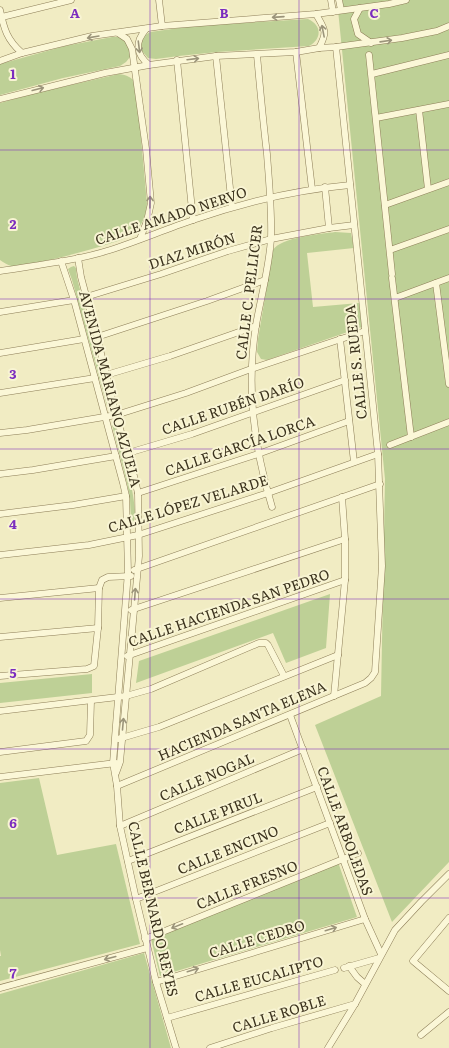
<svg xmlns="http://www.w3.org/2000/svg" width="449" height="1048" font-family="Literata,serif">
	<rect width="100%" height="100%" fill="#f1ecc3"/>
	<g fill="#bed096">
		<polygon points="337,0 449,0 449,862 392,922 315,725 381,696 385,479"/>
		<path d="M 308,19 C 322,25 322,39 309,46 L 217,52 L 179,56 L 156,59 L 148,58 L 142,51 L 140,43 L 144,36 L 150,32 L 194,26 Z"/>
		<polygon points="112,37 119,37 129,44 130,57 126,62 120,66 63,78 0,95 0,64 65,46"/>
		<path d="M 119,74 C 127,75 131,77 136,83 L 147,204 C 146,216 142,226 133,234 C 123,243 25,268 11,266 C 8,265 3,262 0,260 L 0,103 L 36,93 Z"/>
		<path d="M 335,232 L 351,233 L 354,248 L 307,253 L 313,307 L 359,303 L 362,327 L 267,360 L 261,359 L 257,352 L 258,339 L 273,250 C 281,237 321,234 335,232 Z"/>
		<polygon points="74,266 76,268 77,278 110,404 109,406 107,406 72,280 68,269 71,267"/>
		<path d="M 113,422 L 115,423 C 119,439 143,514 132,524 L 131,522 L 130,500 L 127,483 L 112,425 Z"/>
		<polygon points="330,594 326,648 286,663 273,633 136,683 139,661"/>
		<polygon points="92,674 92,693 0,703 0,683"/>
		<polygon points="39,778 57,855 116,844 140,944 0,981 0,956 1,956 0,950 0,783"/>
		<polygon points="338,862 357,917 160,976 151,939"/>
		<polygon points="144,953 171,1048 0,1048 0,994"/>
	</g>
	<g fill="none" stroke-linecap="round" stroke-linejoin="round">
		<g stroke="#8d7e58" stroke-width="7">
			<g id="minor">
				<polyline points="159,0 162,26"/>
				<polyline points="331,0 333,12"/>
				<polyline points="339,0 341,10"/>
				<polyline points="360,8 354,19 358,34 371,43"/>
				<path d="M 0,10 C 4,29 7,40 22,53"/>
				<path d="M 316,14 C 325,30 328,31 319,48"/>
				<polyline points="2,17 71,0"/>
				<path d="M 146,29 C 135,42 135,53 149,65"/>
				<polyline points="118,33 127,39 132,49 146,149 151,203 147,221 140,239"/>
				<polyline points="296,52 312,189"/>
				<path d="M 257,55 C 260,88 263,121 267,154 C 269,182 272,211 271,239 C 269,268 261,297 256,325 C 246,388 254,447 272,507"/>
				<polyline points="369,55 392,274"/>
				<polyline points="216,56 232,207"/>
				<polyline points="177,60 193,220"/>
				<polyline points="0,61 22,53 92,36 162,26 316,14 389,4 406,0"/>
				<polyline points="372,74 449,55"/>
				<polyline points="0,99 105,73 149,65 216,56 296,52 319,48 336,47 402,38 437,31 449,26"/>
				<polyline points="419,110 428,189"/>
				<polyline points="376,118 449,104"/>
				<polyline points="325,187 329,228"/>
				<polyline points="385,205 449,182"/>
				<polyline points="390,250 449,229"/>
				<polyline points="78,258 81,277 97,337 116,415 134,476 138,493 139,556 120,762 116,773"/>
				<polyline points="61,261 74,300 123,483 126,496 128,572 113,763 117,786 120,826 136,899 156,982 176,1048"/>
				<path d="M 0,271 C 37,265 75,261 110,250 C 138,241 166,229 193,220 C 244,202 296,190 350,185"/>
				<polyline points="392,278 411,437"/>
				<polyline points="436,283 449,384"/>
				<polyline points="86,297 161,274 228,251 271,239 329,228 354,225"/>
				<polyline points="395,298 449,278"/>
				<polyline points="0,312 74,300"/>
				<polyline points="97,337 207,301 265,280"/>
				<polyline points="340,339 354,462"/>
				<polyline points="0,353 84,339"/>
				<polyline points="106,375 170,356 256,326"/>
				<polyline points="0,393 95,378"/>
				<polyline points="0,433 27,430 116,415 186,393 251,369 365,331"/>
				<polyline points="390,445 449,422"/>
				<polyline points="128,453 192,434 345,380"/>
				<polyline points="0,474 33,470 116,456"/>
				<polyline points="138,493 258,454 349,421"/>
				<polyline points="0,514 73,505 126,496"/>
				<polyline points="0,555 89,545 138,535 268,493 378,454"/>
				<polyline points="134,570 380,484"/>
				<polyline points="0,598 99,588"/>
				<polyline points="131,610 345,539"/>
				<polyline points="0,637 98,628"/>
				<polyline points="127,656 345,580"/>
				<polyline points="0,676 87,669 94,666 98,628 99,588 102,580 108,577 131,576"/>
				<polyline points="334,696 345,580 345,539 342,497"/>
				<polyline points="0,711 126,696 151,689 259,643 266,643 268,645 284,676"/>
				<polyline points="290,715 365,919 381,954"/>
				<polyline points="118,739 159,727 338,655"/>
				<polyline points="0,752 86,741 90,735 91,701"/>
				<polyline points="0,777 116,763"/>
				<polyline points="117,786 365,683 371,678 375,672 382,566 378,454 336,47"/>
				<polyline points="120,826 303,749"/>
				<polyline points="128,861 317,787"/>
				<polyline points="136,899 330,823"/>
				<polyline points="449,918 413,961 449,991"/>
				<polyline points="145,939 358,853"/>
				<polyline points="349,966 357,977 365,984"/>
				<polyline points="344,968 379,958"/>
				<polyline points="156,982 365,919"/>
				<polyline points="0,988 147,948"/>
				<polyline points="167,1018 335,970"/>
				<polyline points="421,1035 449,1012"/>
				<polyline points="210,1048 272,1028 355,1004"/>
				<polyline points="328,1048 355,1004 395,930 421,902 449,874"/>
			</g>
		</g>
		<use href="#minor" stroke="#fbf7d7" stroke-width="6"/>
	</g>
	<defs><path id="oneway-shaft" d="M-6 0H5M1.5-3L5.5 0L1.5 3" fill="none" stroke-width="1.6" stroke-linecap="round" stroke-linejoin="round"/></defs>
	<g stroke="#9b947a">
		<use href="#oneway-shaft" transform="translate(278 17) rotate(176)"/>
		<use href="#oneway-shaft" transform="translate(323 31) rotate(-101)"/>
		<use href="#oneway-shaft" transform="translate(93 37) rotate(170)"/>
		<use href="#oneway-shaft" transform="translate(386 41) rotate(-8)"/>
		<use href="#oneway-shaft" transform="translate(139 47) rotate(83)"/>
		<use href="#oneway-shaft" transform="translate(193 59) rotate(-7)"/>
		<use href="#oneway-shaft" transform="translate(38 89) rotate(-14)"/>
		<use href="#oneway-shaft" transform="translate(150 202) rotate(-89)"/>
		<use href="#oneway-shaft" transform="translate(135 594) rotate(-86)"/>
		<use href="#oneway-shaft" transform="translate(123 724) rotate(-85)"/>
		<use href="#oneway-shaft" transform="translate(177 926) rotate(158)"/>
		<use href="#oneway-shaft" transform="translate(331 929) rotate(-17)"/>
		<use href="#oneway-shaft" transform="translate(110 958) rotate(165)"/>
		<use href="#oneway-shaft" transform="translate(193 970) rotate(-17)"/>
	</g>
	<path fill="none" stroke="#7b2cbf" stroke-width="1" stroke-opacity="0.55" d="M 150,0 L 150,1048M 299,0 L 299,1048M 0,150 L 449,150M 0,299 L 449,299M 0,449 L 449,449M 0,599 L 449,599M 0,749 L 449,749M 0,898 L 449,898"/>
	<g text-anchor="middle" stroke-width="4" stroke-linejoin="round" paint-order="stroke">
		<g font-size="14" fill="#3b321d" stroke="#f8f4d3">
			<text transform="translate(171 216) rotate(-18)" y="5">CALLE AMADO NERVO</text>
			<text transform="translate(192 251) rotate(-18)" y="5">DIAZ MIRÓN</text>
			<text transform="translate(249 292) rotate(-83)" y="5">CALLE C. PELLICER</text>
			<text transform="translate(356 362) rotate(-96)" y="5">CALLE S. RUEDA</text>
			<text transform="translate(110 389) rotate(75)" y="5">AVENIDA MARIANO AZUELA</text>
			<text transform="translate(233 406) rotate(-19)" y="5">CALLE RUBÉN DARÍO</text>
			<text transform="translate(240 446) rotate(-19)" y="5">CALLE GARCÍA LORCA</text>
			<text transform="translate(188 504) rotate(-17)" y="5">CALLE LÓPEZ VELARDE</text>
			<text transform="translate(229 608) rotate(-19)" y="5">CALLE HACIENDA SAN PEDRO</text>
			<text transform="translate(242 721) rotate(-23)" y="5">HACIENDA SANTA ELENA</text>
			<text transform="translate(207 777) rotate(-23)" y="5">CALLE NOGAL</text>
			<text transform="translate(218 813) rotate(-21)" y="5">CALLE PIRUL</text>
			<text transform="translate(345 831) rotate(70)" y="5">CALLE ARBOLEDAS</text>
			<text transform="translate(228 850) rotate(-22)" y="5">CALLE ENCINO</text>
			<text transform="translate(247 885) rotate(-22)" y="5">CALLE FRESNO</text>
			<text transform="translate(153 909) rotate(77)" y="5">CALLE BERNARDO REYES</text>
			<text transform="translate(257 939) rotate(-17)" y="5">CALLE CEDRO</text>
			<text transform="translate(259 979) rotate(-16)" y="5">CALLE EUCALIPTO</text>
			<text transform="translate(279 1014) rotate(-17)" y="5">CALLE ROBLE</text>
		</g>
	</g>
	<g font-size="13" text-anchor="middle" font-weight="bold" fill="#7b2cbf" stroke="#f8f4d3" stroke-width="4" stroke-linejoin="round" paint-order="stroke">
		<text x="75" y="18">A</text>
		<text x="224" y="18">B</text>
		<text x="374" y="18">C</text>
		<text x="13" y="79">1</text>
		<text x="13" y="229">2</text>
		<text x="13" y="379">3</text>
		<text x="13" y="529">4</text>
		<text x="13" y="678">5</text>
		<text x="13" y="828">6</text>
		<text x="13" y="978">7</text>
	</g>
</svg>
